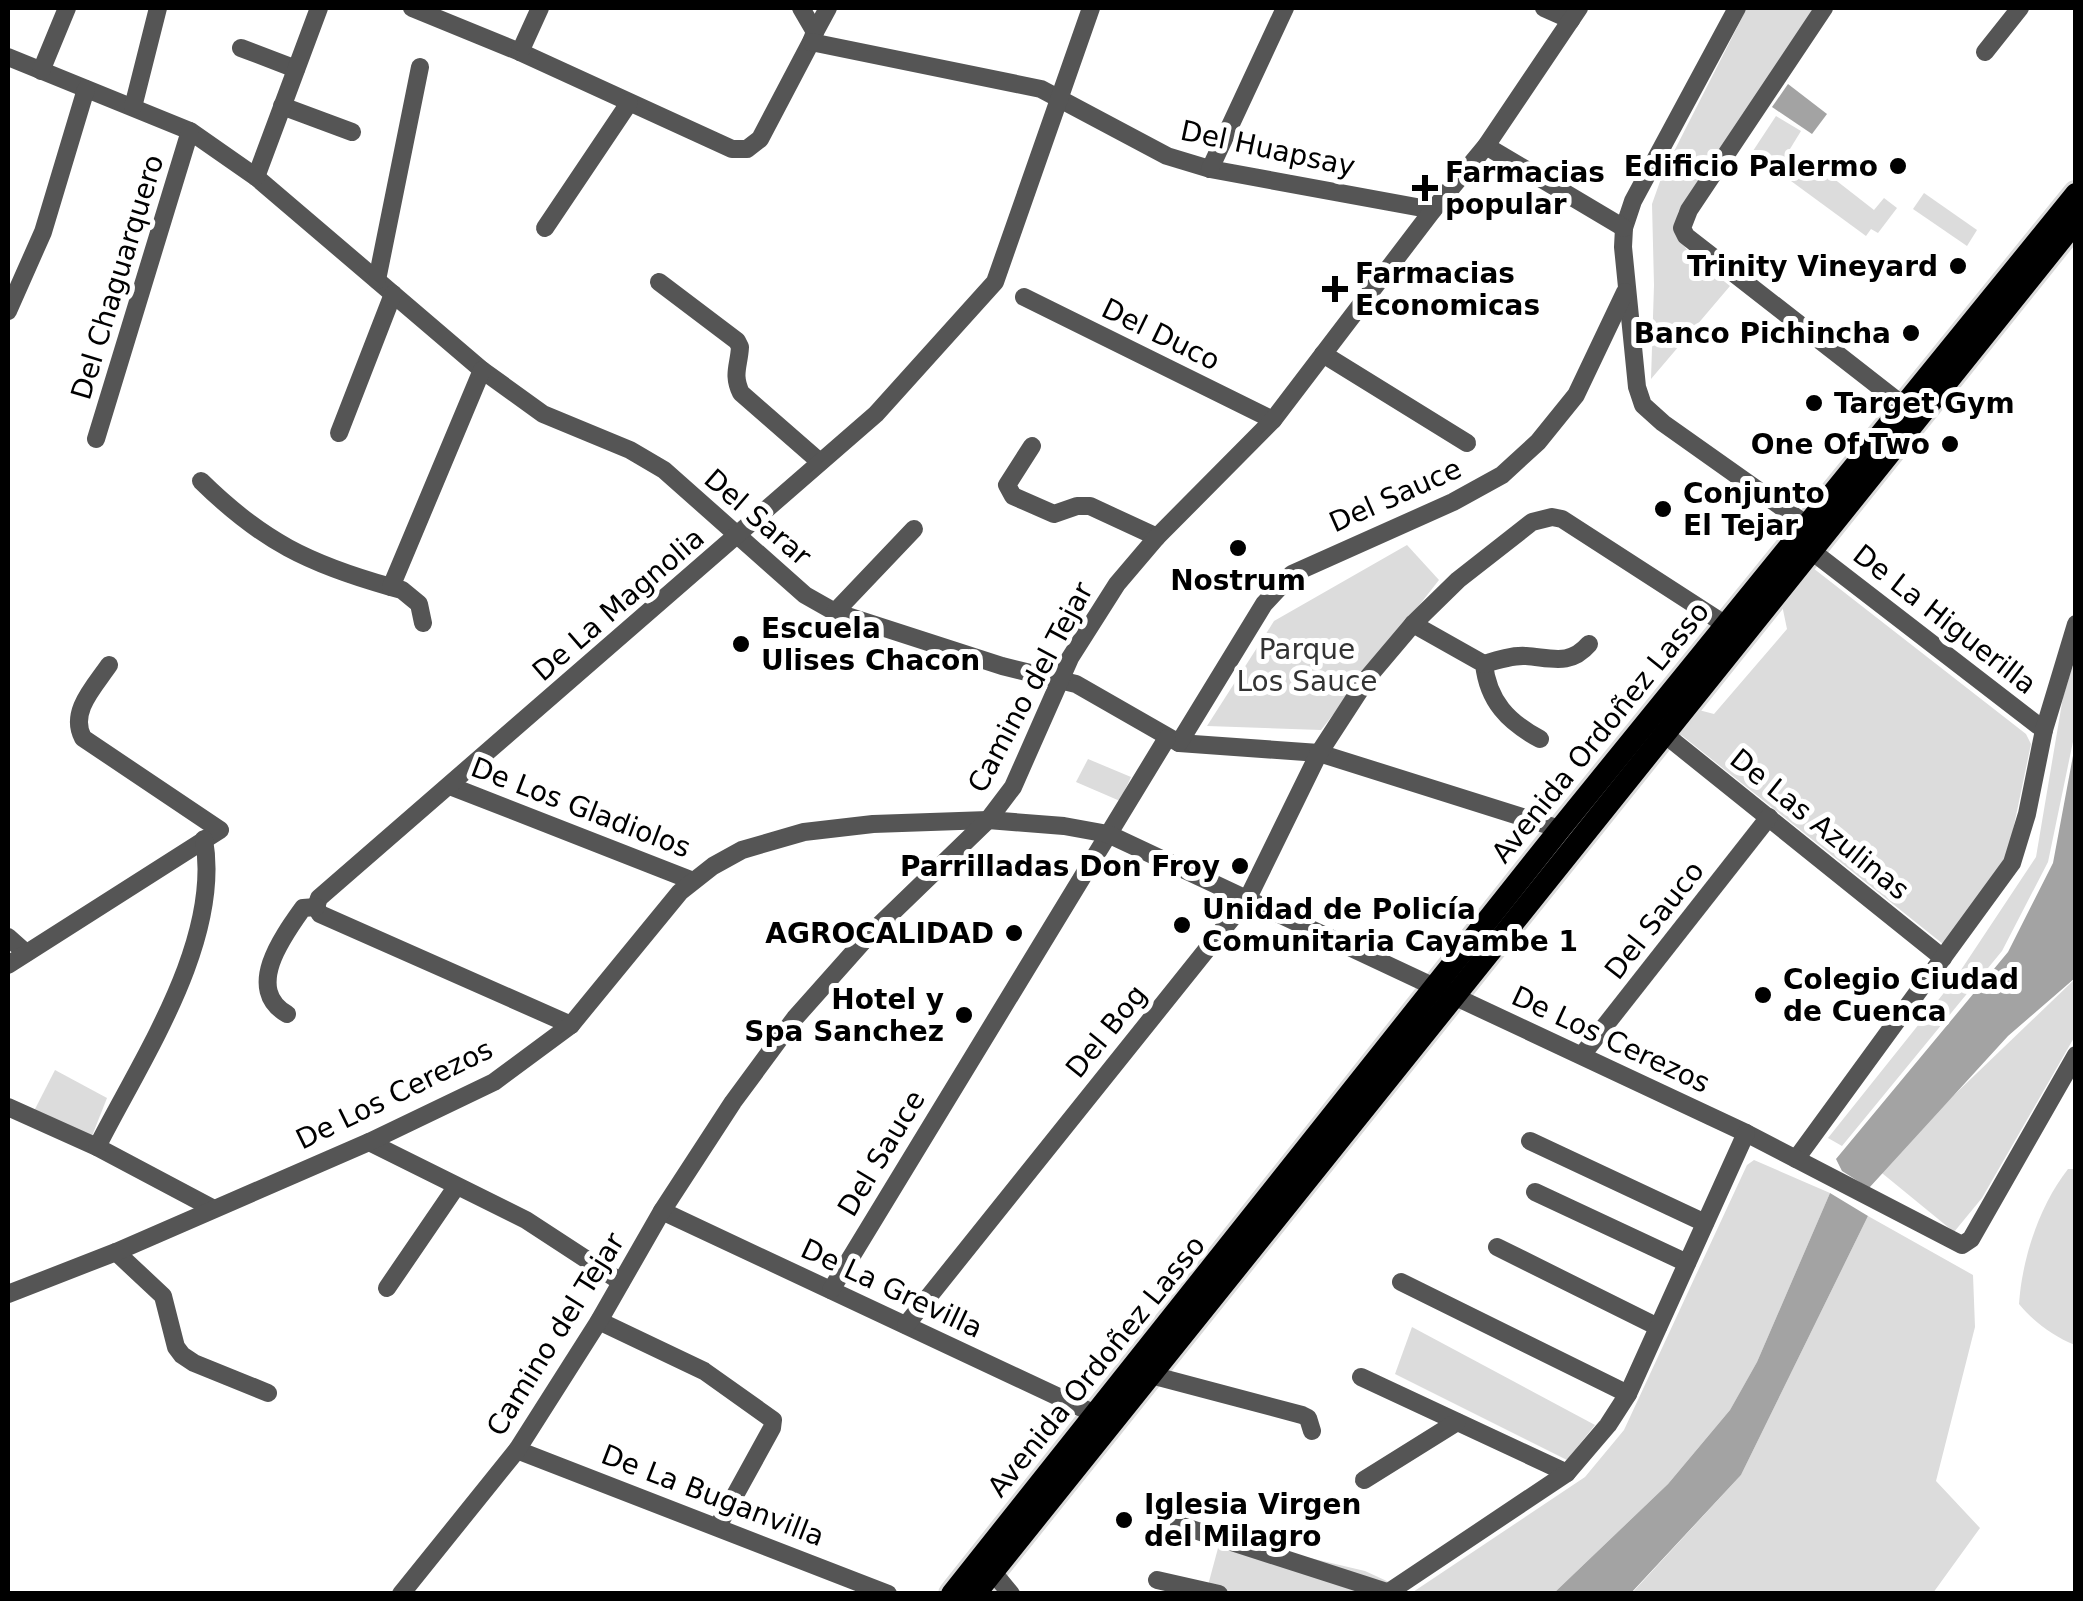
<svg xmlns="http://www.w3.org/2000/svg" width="2083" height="1601" font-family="'DejaVu Sans',sans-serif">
	<rect width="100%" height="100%" fill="#fff"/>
	<g fill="#dcdcdc">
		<path d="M 1747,8 L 1824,8 L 1678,212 C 1672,251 1703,263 1730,286 L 1651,379 L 1654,285 L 1652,204 L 1663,173 Z"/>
		<polygon points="1776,116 1801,131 1774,175 1747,160"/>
		<polygon points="1806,157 1874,210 1884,198 1897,208 1878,233 1871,229 1866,236 1791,181"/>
		<polygon points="1924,193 1977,230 1967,246 1913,209"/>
		<polygon points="1407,545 1439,580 1321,730 1207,726 1274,621"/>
		<polygon points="1813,568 2026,734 2031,744 2008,854 1943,944 1675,730 1695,709 1714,714 1787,629 1782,605"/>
		<polygon points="2075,659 2075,732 2048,862 2002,951 1842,1146 1828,1138 1955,979 2036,857 2063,697"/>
		<polygon points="1088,759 1131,777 1120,801 1076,782"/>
		<polygon points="2075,979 2075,1036 1982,1198 1954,1232 1877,1169"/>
		<polygon points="55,1070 107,1098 92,1136 34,1111"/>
		<polygon points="1754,1160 1830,1193 1757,1362 1730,1410 1668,1484 1554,1593 1410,1594 1585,1477 1624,1430 1747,1165"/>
		<path d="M 2068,1169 L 2076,1169 L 2075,1345 C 2053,1336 2035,1323 2019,1304 C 2022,1259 2039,1206 2068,1169 Z"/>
		<polygon points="1868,1216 1973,1275 1975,1327 1936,1481 1980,1528 1933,1593 1631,1594 1741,1475"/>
		<polygon points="1412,1327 1595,1425 1567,1460 1395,1374"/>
		<polygon points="1221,1537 1365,1571 1389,1582 1377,1594 1228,1594 1207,1589"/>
	</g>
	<g fill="#a3a3a3">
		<polygon points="1788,84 1827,114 1812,134 1772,107"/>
		<polygon points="2075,745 2075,978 2008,1036 1869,1188 1842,1171 1836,1159 2008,952 2053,863"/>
		<polygon points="1830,1193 1868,1216 1741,1475 1631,1593 1554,1593 1668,1484 1730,1410 1757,1362"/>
	</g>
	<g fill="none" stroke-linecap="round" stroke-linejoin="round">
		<g stroke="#dbdbdb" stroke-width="28">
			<g id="major">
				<polyline points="952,1594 1560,829 2076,194"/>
				<polyline points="975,1594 2076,221"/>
			</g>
		</g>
		<g stroke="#555" stroke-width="18">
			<polyline points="412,8 520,52 732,149 747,149 760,139 811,42 815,32 801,8"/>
			<polyline points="1544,8 1571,20"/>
			<polyline points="1737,8 1633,201 1624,228 1623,247 1637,387 1643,405 1663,423 1807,525"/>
			<polyline points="1824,8 1689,210 1682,228 1686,236 1904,406"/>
			<polyline points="815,32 828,8"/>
			<polyline points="811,42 1041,89 1167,156 1210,169 1433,210"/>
			<polyline points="241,48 296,69"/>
			<polyline points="520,52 540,8"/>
			<polyline points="1985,52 2020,8"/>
			<polyline points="8,57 190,131 256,177 482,370 543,414 630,450 664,470 805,595 835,612 1002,666 1076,684 1179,743 1319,753 1560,829"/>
			<polyline points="41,71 67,8"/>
			<polyline points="282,106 352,132"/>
			<polyline points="133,107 158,8"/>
			<polyline points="1486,146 1624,228"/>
			<polyline points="1210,169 1285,8"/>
			<polyline points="256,177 319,8"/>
			<polyline points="545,228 629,103"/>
			<polyline points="377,280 420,67"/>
			<path d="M 659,282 L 737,341 L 740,347 C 739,366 732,374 741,393 L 820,462"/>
			<polyline points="1024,297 1273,420"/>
			<polyline points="8,311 43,232 86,89"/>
			<polyline points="1323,354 1467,443"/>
			<polyline points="339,433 393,294"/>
			<polyline points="96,439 190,131"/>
			<polyline points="1032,446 1007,485 1013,496 1054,514 1077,506 1090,506 1157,537"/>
			<path d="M 201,481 C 262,541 309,564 391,587"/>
			<polyline points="1813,552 2044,730"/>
			<polyline points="835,612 914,529"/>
			<polyline points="423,623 419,604 402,590 391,587 482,370"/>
			<path d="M 1413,624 L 1484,664 C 1488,701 1508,722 1540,739"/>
			<path d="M 1484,664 C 1497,660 1513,655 1526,656 C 1552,658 1570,666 1589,644"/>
			<polyline points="1663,733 1943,958"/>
			<polyline points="1179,743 1264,604 1292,574 1453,502 1502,475 1538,442 1576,395 1625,292"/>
			<polyline points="450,786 693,881"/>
			<polyline points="316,907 319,898 876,414 995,282 1091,8"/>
			<polyline points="316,907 320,914 571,1025"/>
			<polyline points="8,937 26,953"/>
			<path d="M 8,965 L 220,830 L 83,738 C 69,712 94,687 109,665"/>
			<path d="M 287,1014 C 244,989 283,936 303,908 L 316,907"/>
			<polyline points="1582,1055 1769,817"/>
			<polyline points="8,1107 97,1147 212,1208"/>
			<polyline points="1530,1141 1705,1223"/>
			<polyline points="369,1142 526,1220 621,1282"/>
			<path d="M 97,1147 C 142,1058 222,941 204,839"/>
			<polyline points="1796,1159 2012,863 2027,814 2044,730 2076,624"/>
			<polyline points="1535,1192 1687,1263"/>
			<polyline points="662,1211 1097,1415"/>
			<polyline points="1497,1247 1658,1327"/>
			<polyline points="116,1252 163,1296 176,1347 182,1355 194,1363 268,1393"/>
			<polyline points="1401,1282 1628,1394"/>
			<polyline points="387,1288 456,1187"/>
			<polyline points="831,1290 1167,738"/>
			<polyline points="8,1294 116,1252 369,1142 494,1082 571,1025 680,892 713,866 742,850 804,832 873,824 988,820 1064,826 1108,834 1746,1133 1962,1245 1971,1239 2076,1055"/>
			<polyline points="599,1321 704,1371 773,1420 772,1428 718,1526"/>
			<polyline points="906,1325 1248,898 1319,753 1369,676 1413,624 1458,580 1532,522 1552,517 1562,519 1726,625"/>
			<polyline points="1151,1375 1302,1415 1308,1418 1312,1431"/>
			<polyline points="1361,1377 1567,1473"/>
			<polyline points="517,1450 888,1594"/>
			<polyline points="1364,1480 1457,1422"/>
			<polyline points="1179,1525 1387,1592"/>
			<polyline points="992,1571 1011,1594"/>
			<polyline points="1157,1580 1219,1594"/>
			<polyline points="401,1594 517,1450 599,1321 662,1211 733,1102 795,1018 868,936 988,820 1013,787 1070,658 1117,584 1157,537 1273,420 1433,210 1486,146 1579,8"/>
			<polyline points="1386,1594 1567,1473 1608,1425 1628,1394 1746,1133"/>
		</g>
		<use href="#major" stroke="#000" stroke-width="22"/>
	</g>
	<g fill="#000" stroke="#fff" stroke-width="4">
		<circle cx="1898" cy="166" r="10"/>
		<path d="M1420 173h10v10h10v10h-10v10h-10v-10h-10v-10h10z"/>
		<circle cx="1958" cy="266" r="10"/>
		<path d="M1330 274h10v10h10v10h-10v10h-10v-10h-10v-10h10z"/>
		<circle cx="1911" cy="333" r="10"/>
		<circle cx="1814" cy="403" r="10"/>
		<circle cx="1950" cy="444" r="10"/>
		<circle cx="1663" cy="509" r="10"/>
		<circle cx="1238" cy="548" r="10"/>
		<circle cx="741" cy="644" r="10"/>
		<circle cx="1240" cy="866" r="10"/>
		<circle cx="1182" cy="925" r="10"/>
		<circle cx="1014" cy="933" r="10"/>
		<circle cx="1763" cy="995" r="10"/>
		<circle cx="964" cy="1015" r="10"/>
		<circle cx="1124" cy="1520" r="10"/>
	</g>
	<g text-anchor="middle" stroke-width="10" stroke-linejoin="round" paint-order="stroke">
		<g font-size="28" fill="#000" stroke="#fff">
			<text transform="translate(1268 148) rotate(12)" y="10">Del Huapsay</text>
			<text transform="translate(117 277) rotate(-73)" y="10">Del Chaguarquero</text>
			<text transform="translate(1161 334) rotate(26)" y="10">Del Duco</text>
			<text transform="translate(1395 495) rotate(-24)" y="10">Del Sauce</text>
			<text transform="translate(758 517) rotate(41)" y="10">Del Sarar</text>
			<text transform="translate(618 604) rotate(-41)" y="10">De La Magnolia</text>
			<text transform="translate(1945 619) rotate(38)" y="10">De La Higuerilla</text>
			<text transform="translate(1030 687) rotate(-62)" y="10">Camino del Tejar</text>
			<text transform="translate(1600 732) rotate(-51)" y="10">Avenida Ordoñez Lasso</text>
			<text transform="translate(581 807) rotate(21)" y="10">De Los Gladiolos</text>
			<text transform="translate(1820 824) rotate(39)" y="10">De Las Azulinas</text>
			<text transform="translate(1654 920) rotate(-52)" y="10">Del Sauco</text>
			<text transform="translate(1106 1031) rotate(-51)" y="10">Del Bog</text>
			<text transform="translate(1611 1039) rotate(25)" y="10">De Los Cerezos</text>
			<text transform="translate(394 1094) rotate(-26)" y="10">De Los Cerezos</text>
			<text transform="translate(881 1153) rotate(-59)" y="10">Del Sauce</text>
			<text transform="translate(892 1288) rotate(25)" y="10">De La Grevilla</text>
			<text transform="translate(555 1334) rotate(-58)" y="10">Camino del Tejar</text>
			<text transform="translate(1096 1366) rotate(-51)" y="10">Avenida Ordoñez Lasso</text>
			<text transform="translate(713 1495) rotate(21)" y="10">De La Buganvilla</text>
		</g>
		<g font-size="28" font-weight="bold" fill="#000" stroke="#fff" text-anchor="start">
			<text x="1878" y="176" text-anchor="end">Edificio Palermo</text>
			<text x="1445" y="182">Farmacias<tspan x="1445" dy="32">popular</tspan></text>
			<text x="1938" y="276" text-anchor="end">Trinity Vineyard</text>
			<text x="1355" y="283">Farmacias<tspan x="1355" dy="32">Economicas</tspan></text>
			<text x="1891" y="343" text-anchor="end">Banco Pichincha</text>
			<text x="1834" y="413">Target Gym</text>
			<text x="1930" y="454" text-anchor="end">One Of Two</text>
			<text x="1683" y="503">Conjunto<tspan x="1683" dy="32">El Tejar</tspan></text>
			<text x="1238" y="590" text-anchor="middle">Nostrum</text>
			<text x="761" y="638">Escuela<tspan x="761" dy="32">Ulises Chacon</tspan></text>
			<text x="1220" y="876" text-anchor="end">Parrilladas Don Froy</text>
			<text x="1202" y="919">Unidad de Policía<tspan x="1202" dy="32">Comunitaria Cayambe 1</tspan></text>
			<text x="994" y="943" text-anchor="end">AGROCALIDAD</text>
			<text x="1783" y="989">Colegio Ciudad<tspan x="1783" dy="32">de Cuenca</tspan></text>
			<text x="944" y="1009" text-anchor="end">Hotel y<tspan x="944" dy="32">Spa Sanchez</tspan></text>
			<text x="1144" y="1514">Iglesia Virgen<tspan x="1144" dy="32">del Milagro</tspan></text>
		</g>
		<g font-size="28" fill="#333" stroke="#fff">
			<text x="1307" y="659">Parque<tspan x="1307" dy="32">Los Sauce</tspan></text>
		</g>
	</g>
	<rect width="2083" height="1601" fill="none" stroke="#000000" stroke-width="20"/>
</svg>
